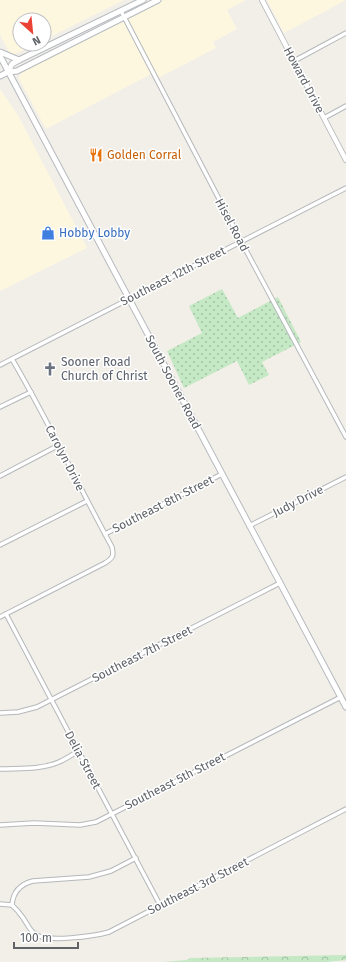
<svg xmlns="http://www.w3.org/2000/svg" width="346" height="962" font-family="'Fira Sans',sans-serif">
	<defs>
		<pattern id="grass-dots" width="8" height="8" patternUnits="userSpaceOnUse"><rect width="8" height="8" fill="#c5e8c5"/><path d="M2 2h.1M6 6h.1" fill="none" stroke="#a3c0a4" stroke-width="1.8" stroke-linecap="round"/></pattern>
		<pattern id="forest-crowns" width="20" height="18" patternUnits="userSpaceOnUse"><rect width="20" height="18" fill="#c5e8c5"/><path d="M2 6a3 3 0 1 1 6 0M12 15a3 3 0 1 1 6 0" fill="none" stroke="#a3c0a4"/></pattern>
	</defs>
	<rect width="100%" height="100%" fill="#f1efe8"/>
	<g fill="#fef7e0">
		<polygon points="0,0 124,0 44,40 44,20 20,20 20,44 36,44 11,56 0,35"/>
		<polygon points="163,0 246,0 227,10 237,29 213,42 216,48 158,78 155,72 46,129 20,81 19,78 20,73"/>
		<polygon points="267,0 346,0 284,33"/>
		<polygon points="0,89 18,115 87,248 0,291"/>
	</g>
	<polygon fill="url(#grass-dots)" points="222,289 238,318 278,297 301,342 262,362 269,375 249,385 237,361 184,388 167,351 202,333 189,306"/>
	<polygon fill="url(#forest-crowns)" points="346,955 346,960 327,962 163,962 187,960 190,958"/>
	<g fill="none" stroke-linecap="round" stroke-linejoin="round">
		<g stroke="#b5b8bc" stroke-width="5.5">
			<g id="minor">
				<polyline points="121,11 241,241 346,437"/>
				<polyline points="294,61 346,33"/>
				<polyline points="324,118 346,106"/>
				<polyline points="0,365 346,188"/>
				<polyline points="0,407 31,392"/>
				<polyline points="0,476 59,445"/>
				<polyline points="249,526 346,477"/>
				<polyline points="105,534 222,474"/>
				<polyline points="0,545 87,501"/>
				<polyline points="6,614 160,905"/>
				<path d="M 0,617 L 105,563 C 113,558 114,556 112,547 C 78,485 48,420 12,359"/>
				<polyline points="0,713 18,712 37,707 280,583"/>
				<path d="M 0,769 C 19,768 41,770 59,762 C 66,759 72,755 78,751"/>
				<polyline points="0,825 34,823 80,825 96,822 341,697"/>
				<polyline points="0,904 12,905"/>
				<path d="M 12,905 C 14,908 18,910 20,914 C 26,920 28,929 35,934 C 46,943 95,936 109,932 L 346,809"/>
				<path d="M 12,905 C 13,892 21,884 33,881 L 89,877 L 111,871 L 136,858"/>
			</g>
		</g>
		<g stroke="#b5b8bc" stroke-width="6">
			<polyline id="tertiary" points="262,0 346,160"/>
		</g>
		<g stroke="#b6babf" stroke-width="7">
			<g id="secondary">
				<polyline points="0,52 19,60"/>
				<polyline points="0,56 346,707"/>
				<polyline points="8,72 12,64 19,60 143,0"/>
				<polyline points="0,76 8,72 17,71 158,0"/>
			</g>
		</g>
		<use href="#minor" stroke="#fff" stroke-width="3.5"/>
		<use href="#tertiary" stroke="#fff" stroke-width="4.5"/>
		<use href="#secondary" stroke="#fff" stroke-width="5"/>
	</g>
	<defs>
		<g id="restaurant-bare" transform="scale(1.08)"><path d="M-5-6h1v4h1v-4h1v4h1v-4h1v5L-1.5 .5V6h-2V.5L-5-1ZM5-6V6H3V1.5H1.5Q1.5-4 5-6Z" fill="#e8710a" stroke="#fff" stroke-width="2.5" paint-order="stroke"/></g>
		<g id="shop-bare" transform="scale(1.08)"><path d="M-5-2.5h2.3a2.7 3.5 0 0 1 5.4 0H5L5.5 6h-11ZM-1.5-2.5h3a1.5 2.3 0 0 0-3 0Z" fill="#3f7fe0" stroke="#fff" stroke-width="2.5" paint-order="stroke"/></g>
		<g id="church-bare" transform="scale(1.08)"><path d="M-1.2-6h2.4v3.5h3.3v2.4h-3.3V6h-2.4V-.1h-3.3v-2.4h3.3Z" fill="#6b7280" stroke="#fff" stroke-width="2.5" paint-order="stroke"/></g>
	</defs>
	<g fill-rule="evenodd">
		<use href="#restaurant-bare" x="96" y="155"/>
		<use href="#shop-bare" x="48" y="233"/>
		<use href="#church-bare" x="50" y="369"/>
	</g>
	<g text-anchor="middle" stroke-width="3" stroke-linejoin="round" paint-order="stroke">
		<g font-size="12" fill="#5f6368" stroke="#fff">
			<text transform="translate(304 80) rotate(62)" y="4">Howard Drive</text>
			<text transform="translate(232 225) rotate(62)" y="4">Hisel Road</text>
			<text transform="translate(173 276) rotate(-27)" y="4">Southeast 12th Street</text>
			<text transform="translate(173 382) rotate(62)" y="4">South Sooner Road</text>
			<text transform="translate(65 458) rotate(63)" y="4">Carolyn Drive</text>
			<text transform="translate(298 501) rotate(-27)" y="4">Judy Drive</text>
			<text transform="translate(163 504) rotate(-27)" y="4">Southeast 8th Street</text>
			<text transform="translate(142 654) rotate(-27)" y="4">Southeast 7th Street</text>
			<text transform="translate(83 760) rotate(62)" y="4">Delia Street</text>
			<text transform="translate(175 781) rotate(-27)" y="4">Southeast 5th Street</text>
			<text transform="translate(198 886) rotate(-27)" y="4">Southeast 3rd Street</text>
		</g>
		<g font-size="12" fill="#c56008" stroke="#fff" text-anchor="start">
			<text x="107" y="159">Golden Corral</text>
		</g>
		<g font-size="12" fill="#366cbe" stroke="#fff" text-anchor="start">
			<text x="59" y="237">Hobby Lobby</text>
		</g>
		<g font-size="12" fill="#5b616d" stroke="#fff" text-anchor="start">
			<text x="61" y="366">Sooner Road<tspan x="61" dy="14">Church of Christ</tspan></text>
		</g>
	</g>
	<g transform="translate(32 32) rotate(153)"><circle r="19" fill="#ffffff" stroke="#bfc1c3"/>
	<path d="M0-3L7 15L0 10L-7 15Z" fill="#ea4335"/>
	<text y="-6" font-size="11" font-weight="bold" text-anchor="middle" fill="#5f6368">N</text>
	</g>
	<path d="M14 942v6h64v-6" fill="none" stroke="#5f6368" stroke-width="2"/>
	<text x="20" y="942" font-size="12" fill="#5f6368" stroke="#ffffff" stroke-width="3" paint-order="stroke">100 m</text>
</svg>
